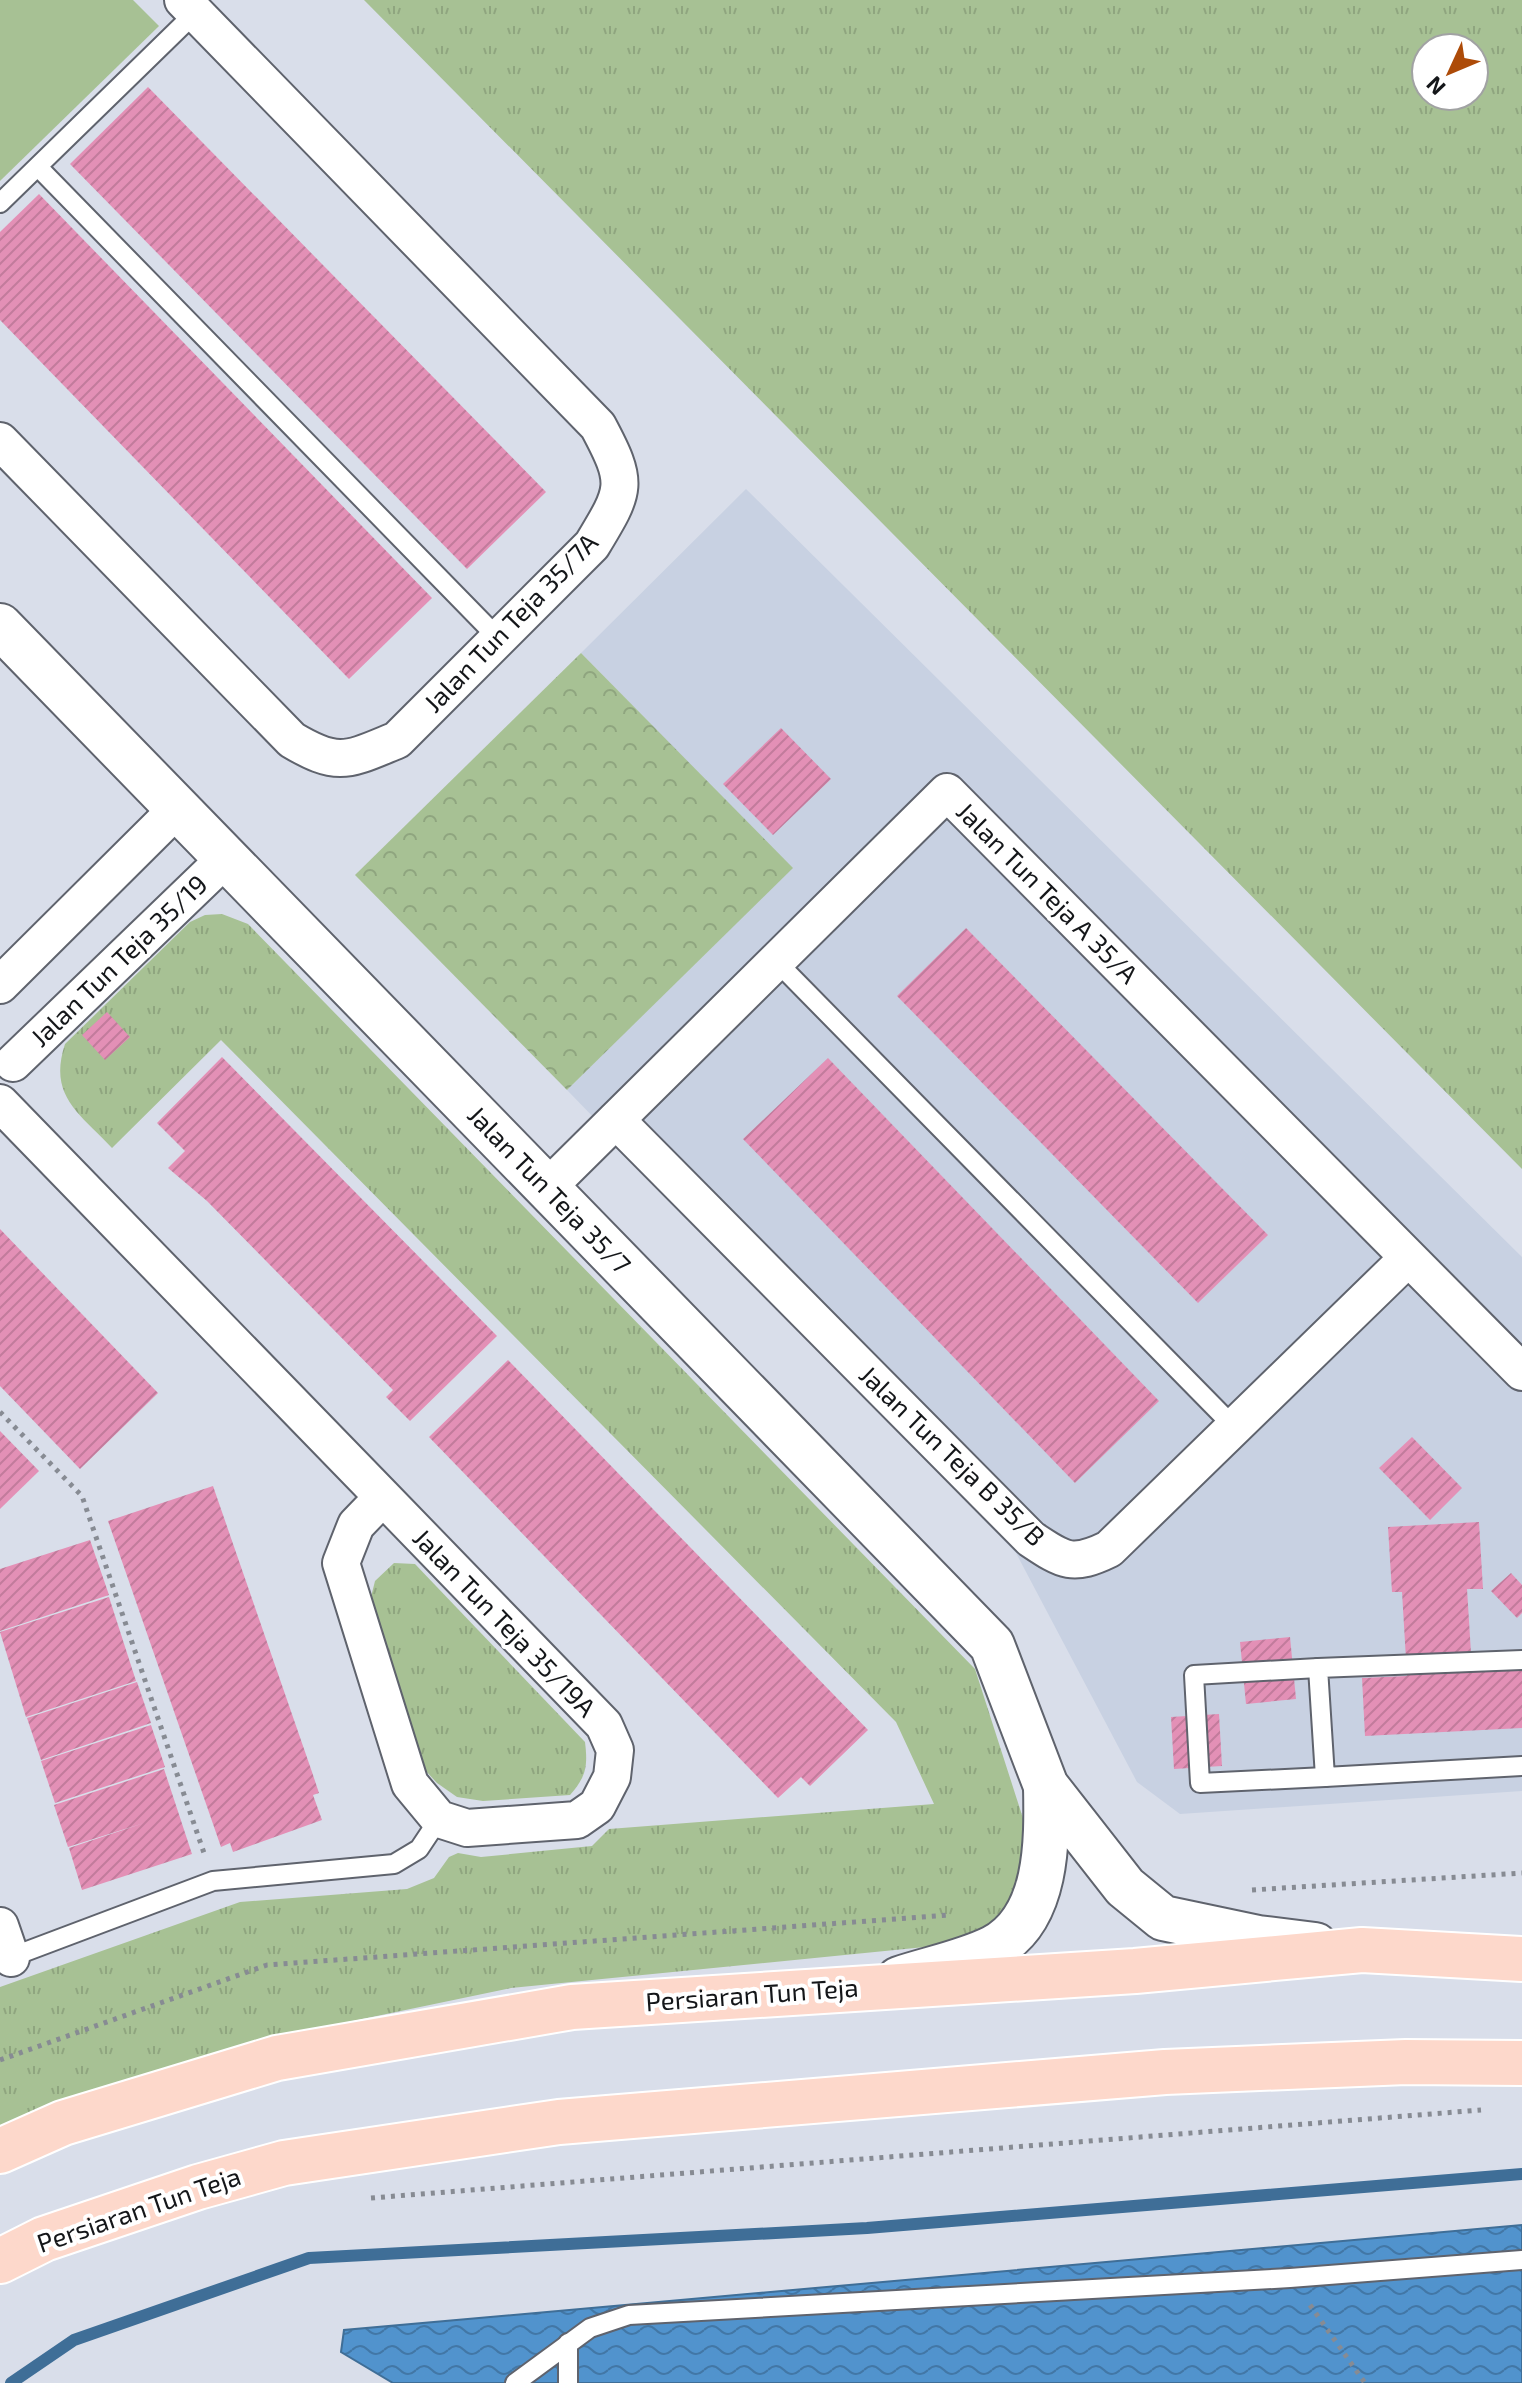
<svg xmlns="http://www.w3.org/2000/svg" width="1522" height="2383" font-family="'Exo 2',sans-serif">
	<defs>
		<pattern id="grass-tufts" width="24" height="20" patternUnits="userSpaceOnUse" patternTransform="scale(2)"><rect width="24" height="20" fill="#a7c194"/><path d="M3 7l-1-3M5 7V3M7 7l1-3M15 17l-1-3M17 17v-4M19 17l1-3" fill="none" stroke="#8fa57f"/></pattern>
		<pattern id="forest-crowns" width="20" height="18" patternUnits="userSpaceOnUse" patternTransform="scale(2)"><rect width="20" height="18" fill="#a7c194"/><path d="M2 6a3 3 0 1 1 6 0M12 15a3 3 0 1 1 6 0" fill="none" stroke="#8fa57f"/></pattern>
		<pattern id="water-waves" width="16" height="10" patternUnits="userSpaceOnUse" patternTransform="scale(2)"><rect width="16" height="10" fill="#5193cd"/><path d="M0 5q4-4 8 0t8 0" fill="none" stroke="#4277a6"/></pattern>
		<pattern id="building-hatch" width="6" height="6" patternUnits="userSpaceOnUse" patternTransform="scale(2)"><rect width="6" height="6" fill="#e390b6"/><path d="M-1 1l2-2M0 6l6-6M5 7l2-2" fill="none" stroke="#c27b9c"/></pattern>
	</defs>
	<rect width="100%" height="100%" fill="#d9deea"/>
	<polygon fill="#c8d1e2" points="746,489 1522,1257 1522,1791 1180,1814 1137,1782 1016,1553 567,1090 792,868 581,653"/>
	<g fill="url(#grass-tufts)" fill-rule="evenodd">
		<path d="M 364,0 L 1522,0 L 1522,1169 ZM 1474,48 L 1474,96 L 1426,96 L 1426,48 Z"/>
		<path d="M 222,914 L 248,924 L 975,1669 L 1030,1840 L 1027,1869 L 997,1924 L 945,1945 L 511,1988 L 276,2037 L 0,2130 L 0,1987 L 240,1902 L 407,1889 L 434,1878 L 449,1857 L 458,1853 L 481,1857 L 592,1846 L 609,1829 L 934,1804 L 896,1722 L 221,1040 L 112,1148 C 79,1113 48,1096 65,1044 L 190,922 L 205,915 Z"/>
		<path d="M 394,1563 L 415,1564 L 585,1742 C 588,1766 586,1777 570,1795 L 483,1801 L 457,1797 L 437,1783 L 424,1769 L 370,1601 L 375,1581 Z"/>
	</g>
	<polygon fill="url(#forest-crowns)" points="581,653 793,868 567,1090 355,875"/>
	<polygon fill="#a7c194" points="0,0 133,0 159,26 0,181"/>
	<polygon fill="url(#water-waves)" stroke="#3f6e97" stroke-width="2" points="1522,2225 1522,2383 393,2383 341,2352 344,2330"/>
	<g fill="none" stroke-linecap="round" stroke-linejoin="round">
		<polyline stroke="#3f6e97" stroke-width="12" points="11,2383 74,2340 309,2258 867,2228 1522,2174"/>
	</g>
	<g fill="url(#building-hatch)">
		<polygon points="148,87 546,492 467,569 70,164"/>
		<polygon points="39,194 432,598 349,679 0,320 0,232"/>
		<polygon points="781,728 831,779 773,835 723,784"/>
		<polygon points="966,928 1268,1235 1198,1303 897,996"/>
		<polygon points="107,1012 130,1037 105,1060 82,1035"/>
		<polygon points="222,1057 497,1336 410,1421 386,1397 393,1390 207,1201 168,1168 185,1151 157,1123"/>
		<polygon points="828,1058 1159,1401 1075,1483 743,1139"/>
		<polygon points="0,1229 158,1393 80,1469 0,1386"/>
		<polygon points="508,1360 868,1730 810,1786 801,1777 778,1798 429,1437"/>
		<polygon points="0,1431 39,1471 0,1509"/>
		<polygon points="1412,1437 1462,1488 1430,1520 1379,1468"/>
		<polygon points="213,1486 312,1772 319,1793 313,1795 322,1820 233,1852 230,1843 221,1847 108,1521"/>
		<polygon points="1479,1522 1483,1589 1467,1589 1472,1669 1522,1667 1522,1728 1365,1736 1362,1678 1407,1676 1402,1592 1392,1592 1388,1527"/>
		<polygon points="90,1540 109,1595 0,1631 0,1569"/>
		<polygon points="1511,1573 1522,1585 1522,1613 1517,1618 1491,1591"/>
		<polygon points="109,1597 136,1681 26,1717 0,1632"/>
		<polygon points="1290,1637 1296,1699 1246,1704 1240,1642"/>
		<polygon points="137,1682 151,1723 41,1760 27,1718"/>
		<polygon points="1219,1714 1222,1766 1174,1769 1171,1717"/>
		<polygon points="151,1725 165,1767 55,1803 41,1761"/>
		<polygon points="164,1769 192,1854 82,1890 69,1848 144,1823 68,1847 54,1805"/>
	</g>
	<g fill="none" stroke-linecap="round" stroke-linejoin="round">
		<g stroke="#5f636d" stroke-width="22">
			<g id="lane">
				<polyline points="38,167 499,639"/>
				<polyline points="0,203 195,13"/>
				<polyline points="776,961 1234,1427"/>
				<polyline points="1522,1660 1318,1668 1325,1777 1522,1766"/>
				<polyline points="1318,1668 1194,1675 1200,1783 1325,1777"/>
				<polyline points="6,1959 213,1881 394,1864 419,1849 439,1819"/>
				<polyline points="568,2343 568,2383"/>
				<polyline points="515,2383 590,2328 629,2315 1290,2278 1522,2260"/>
			</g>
		</g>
		<g stroke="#5f636d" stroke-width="40">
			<g id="street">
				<path d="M 0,441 L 292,740 C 339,768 348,760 397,740 L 592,545 C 626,489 629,484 598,426 L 183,0"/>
				<polyline points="0,985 177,809"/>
				<polyline points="13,1063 225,859"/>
				<polyline points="0,1103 383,1497 508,1626 604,1725 615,1750 612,1777 597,1806 577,1820 467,1828 439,1819 410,1784 341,1563 356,1525 383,1497"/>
				<path d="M 616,1120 L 1031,1539 C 1064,1561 1072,1567 1109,1549 L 1408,1258"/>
				<polyline points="547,1188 947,792 1522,1372"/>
				<polyline points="0,1926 11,1958"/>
			</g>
		</g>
		<g stroke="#5f636d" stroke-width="48">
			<g id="secondary">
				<polyline points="0,626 992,1645 1046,1786 1125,1887 1163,1918 1258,1938 1315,1945"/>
				<path d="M 899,1979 C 929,1969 965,1962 993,1948 C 1049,1919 1047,1839 1046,1786"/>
			</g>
		</g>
		<g stroke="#fff" stroke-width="48">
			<g id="primary">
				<polyline points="0,2151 63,2123 277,2058 572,2007 1135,1971 1362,1950 1522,1959"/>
				<polyline points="0,2261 44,2239 198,2187 284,2163 559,2122 1165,2072 1406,2062 1522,2063"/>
			</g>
		</g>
		<g stroke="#878b93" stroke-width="5" stroke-dasharray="4 6" stroke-linecap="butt">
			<polyline points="0,1412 82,1496 204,1853"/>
			<polyline points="1252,1890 1522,1873"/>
			<polyline points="0,2060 267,1965 950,1915"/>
			<polyline points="371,2198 1481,2110"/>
			<polyline points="1310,2305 1365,2383"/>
		</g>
		<use href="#lane" stroke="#fff" stroke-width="18"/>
		<use href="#street" stroke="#fff" stroke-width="36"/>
		<use href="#secondary" stroke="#fff" stroke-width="44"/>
		<use href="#primary" stroke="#fdd8cb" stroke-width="44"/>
	</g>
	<g text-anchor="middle" stroke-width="8" stroke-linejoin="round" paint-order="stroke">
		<g font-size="26" fill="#141619" stroke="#fff">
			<text transform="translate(511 623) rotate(-46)" y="9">Jalan Tun Teja 35/7A</text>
			<text transform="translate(1047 893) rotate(45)" y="9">Jalan Tun Teja A 35/A</text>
			<text transform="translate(119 961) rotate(-44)" y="9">Jalan Tun Teja 35/19</text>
			<text transform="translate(549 1190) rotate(46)" y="9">Jalan Tun Teja 35/7</text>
			<text transform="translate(952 1456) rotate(44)" y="9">Jalan Tun Teja B 35/B</text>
			<text transform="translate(504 1623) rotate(46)" y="9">Jalan Tun Teja 35/19A</text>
			<text transform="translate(752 1995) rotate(-4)" y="9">Persiaran Tun Teja</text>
			<text transform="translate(139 2210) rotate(-19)" y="9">Persiaran Tun Teja</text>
		</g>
	</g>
	<g transform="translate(1450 72) rotate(226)"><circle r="38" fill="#ffffff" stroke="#a1a2a3" stroke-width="2"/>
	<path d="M0-6L14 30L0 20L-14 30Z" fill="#ad4b08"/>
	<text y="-12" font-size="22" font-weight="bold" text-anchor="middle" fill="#141619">N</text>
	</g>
</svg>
